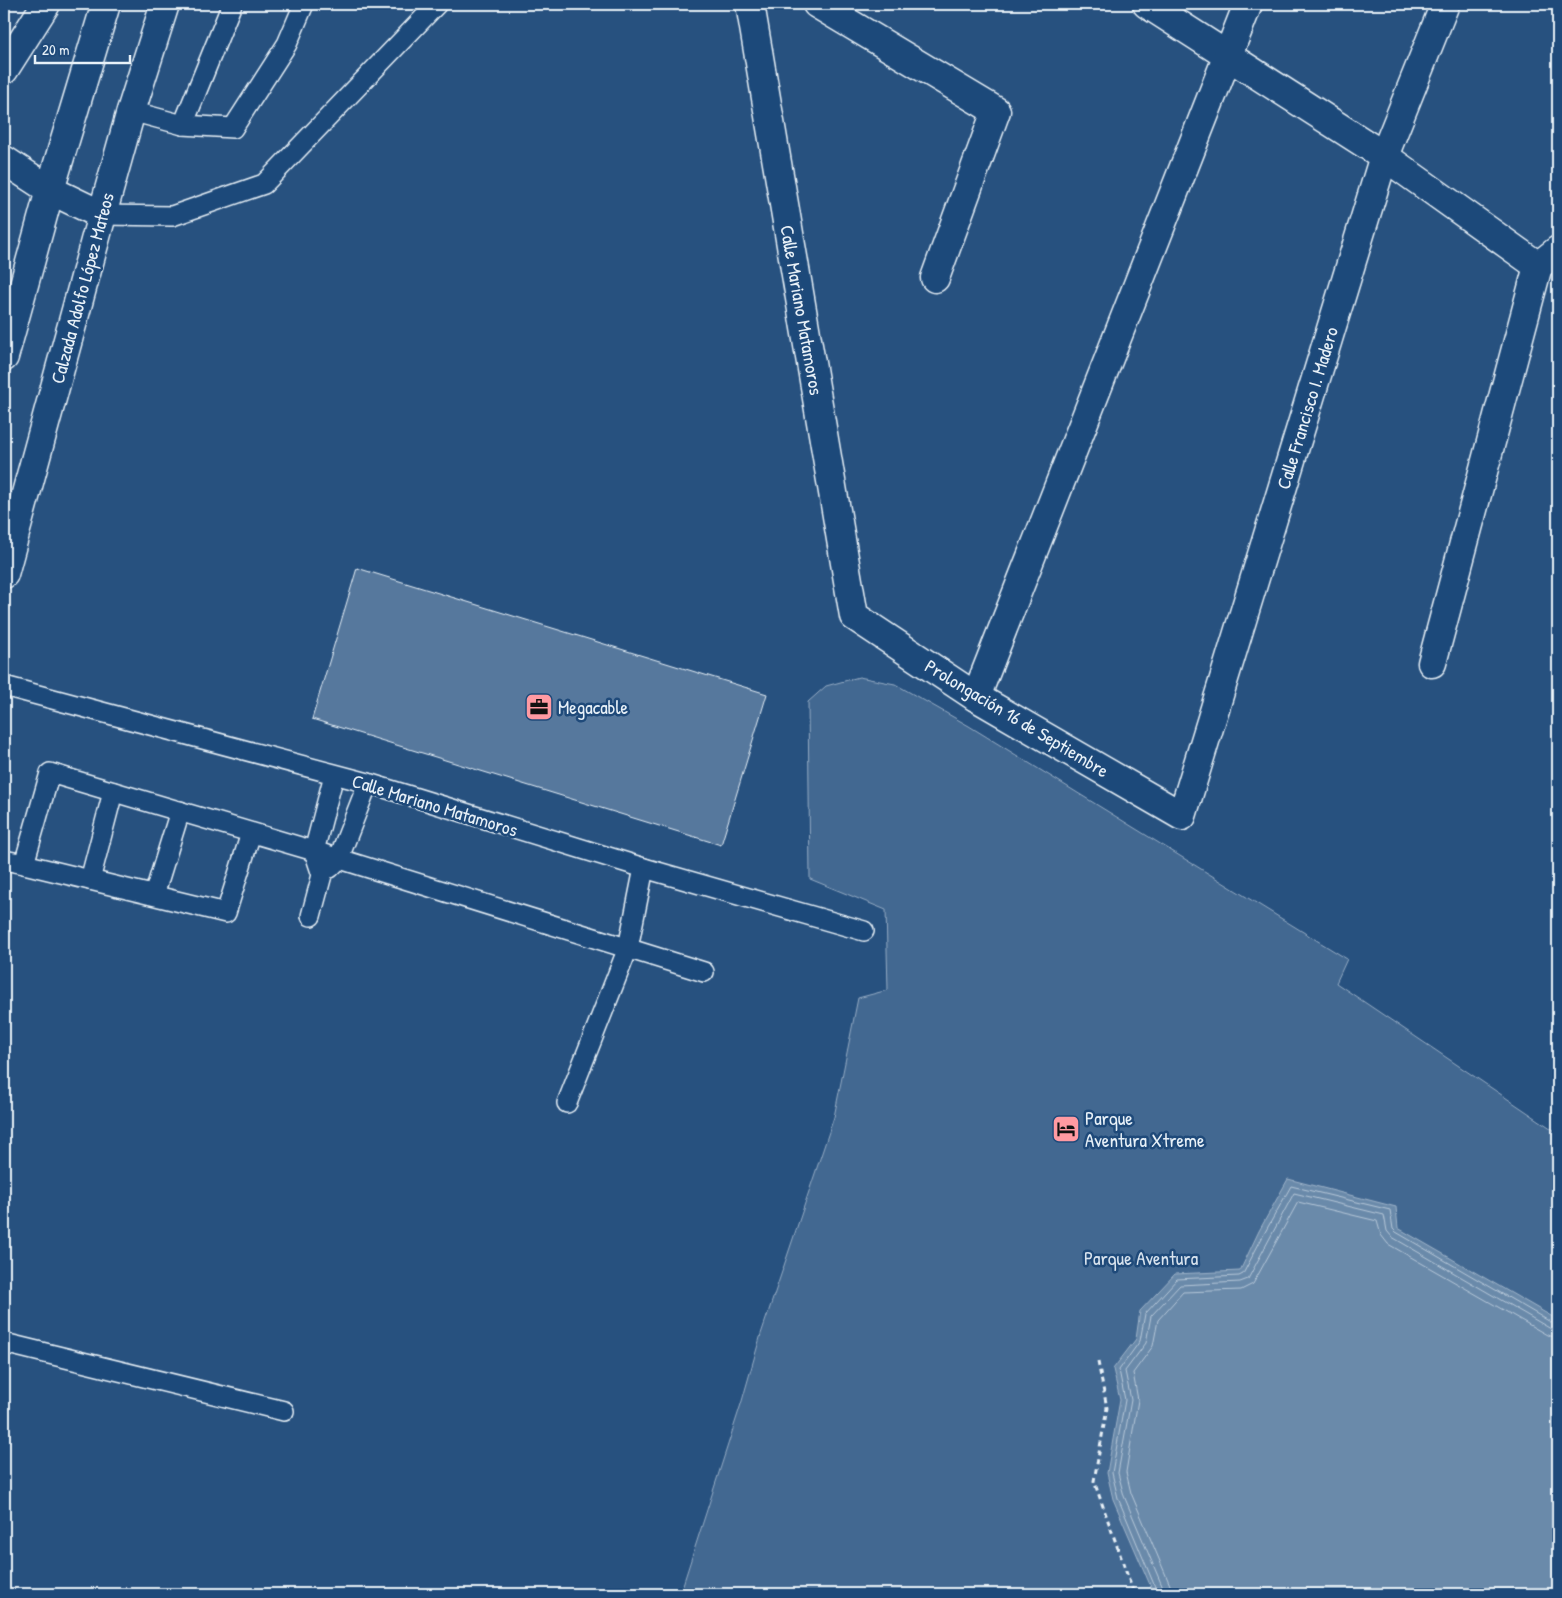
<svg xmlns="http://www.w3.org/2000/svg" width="1562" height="1598" font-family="'Patrick Hand',sans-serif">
	<rect width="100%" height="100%" fill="#27517f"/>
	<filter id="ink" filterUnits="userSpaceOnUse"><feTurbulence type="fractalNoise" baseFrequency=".02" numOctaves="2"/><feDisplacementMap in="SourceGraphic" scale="10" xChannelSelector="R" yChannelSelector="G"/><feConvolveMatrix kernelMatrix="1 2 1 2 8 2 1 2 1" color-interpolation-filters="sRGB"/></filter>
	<g filter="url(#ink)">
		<polygon fill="#436891" stroke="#96acc4" points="859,677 895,684 969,726 1347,959 1336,983 1558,1133 1558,1594 680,1594 742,1401 761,1334 834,1117 858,998 888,990 886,910 810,879 808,702 826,686"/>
		<polygon fill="#6b8aaa" stroke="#9db3c9" points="1288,1179 1396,1207 1398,1228 1558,1320 1558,1594 1154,1594 1113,1499 1107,1473 1120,1400 1113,1369 1136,1339 1140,1311 1175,1274 1240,1271 1259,1231"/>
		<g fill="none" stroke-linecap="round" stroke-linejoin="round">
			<g stroke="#b6c8d9" stroke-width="1">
				<polyline points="1158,1594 1118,1498 1112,1473 1125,1400 1119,1370 1140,1341 1145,1314 1177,1279 1239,1276 1243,1274 1264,1234 1291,1186 1390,1210 1393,1229 1396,1232 1554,1324 1558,1324"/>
				<polyline points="1164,1594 1163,1588 1124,1496 1118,1473 1131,1400 1125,1371 1146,1343 1151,1316 1180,1285 1240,1282 1248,1279 1294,1193 1384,1215 1387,1231 1392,1237 1551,1329 1558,1331"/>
				<polyline points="1172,1594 1170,1585 1131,1493 1126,1472 1138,1400 1133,1373 1153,1346 1158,1320 1183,1292 1241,1290 1253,1284 1298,1202 1377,1221 1381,1235 1388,1244 1547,1335 1558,1338"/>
			</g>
		</g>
		<polygon fill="#57789d" stroke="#e8f1f8" points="357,568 767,694 721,845 312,719"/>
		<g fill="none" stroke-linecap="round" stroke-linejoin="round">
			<g stroke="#e8f1f8" stroke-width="22">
				<g id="service">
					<polyline points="131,111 183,125 233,128 287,44 304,4"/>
					<polyline points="183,125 232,4"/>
					<polyline points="102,215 172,216 264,184 437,4"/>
					<polyline points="4,686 368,783 644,868 864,931"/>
					<polyline points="4,860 24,864 50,773 314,851 704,972"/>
					<polyline points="24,864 226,913 251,833"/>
					<polyline points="330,868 338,860 368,783"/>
					<polyline points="90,880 113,792"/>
					<polyline points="154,895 180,811"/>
					<polyline points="311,916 322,875 314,851 334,775"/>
					<polyline points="567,1103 628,948 644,868"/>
					<polyline points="4,1343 284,1411"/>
				</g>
			</g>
			<g stroke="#e8f1f8" stroke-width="31">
				<g id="minor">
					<polyline points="750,4 854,616 976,697 1182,816 1384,156 1445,4"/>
					<polyline points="817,4 996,111 935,278"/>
					<polyline points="1147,4 1384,156 1538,266"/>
					<polyline points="4,160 50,190 102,215"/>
					<polyline points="1538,266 1558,250"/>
					<polyline points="1432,663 1538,266"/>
					<polyline points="976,697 1248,4"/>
				</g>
			</g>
			<g stroke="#e8f1f8" stroke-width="31">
				<g id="primary">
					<polyline points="4,70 46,4"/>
					<polyline points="4,357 50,190 106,4"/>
					<polyline points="4,574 102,215 131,111 165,4"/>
				</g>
			</g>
			<polyline stroke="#e8f1f8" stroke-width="3" stroke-dasharray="5 4" stroke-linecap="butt" points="1098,1362 1107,1408 1094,1481 1134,1594"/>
			<use href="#service" stroke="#1f4a7a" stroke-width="19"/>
			<use href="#minor" stroke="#1f4a7a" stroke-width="28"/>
			<use href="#primary" stroke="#1f4a7a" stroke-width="28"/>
		</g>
	</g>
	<defs>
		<g id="office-square" transform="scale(1.4375)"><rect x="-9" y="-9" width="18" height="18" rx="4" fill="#ff9aa2" stroke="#1f4a7a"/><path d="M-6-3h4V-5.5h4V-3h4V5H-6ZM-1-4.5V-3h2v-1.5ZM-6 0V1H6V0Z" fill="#111"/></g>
		<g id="hotel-square" transform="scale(1.4375)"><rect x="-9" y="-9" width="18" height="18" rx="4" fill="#ff9aa2" stroke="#1f4a7a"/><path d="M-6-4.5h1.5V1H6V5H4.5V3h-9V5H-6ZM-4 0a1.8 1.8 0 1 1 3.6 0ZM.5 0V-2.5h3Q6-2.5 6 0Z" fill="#111"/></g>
	</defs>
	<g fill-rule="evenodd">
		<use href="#office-square" x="539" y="707"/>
		<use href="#hotel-square" x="1066" y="1129"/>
	</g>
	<g text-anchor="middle" stroke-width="5" stroke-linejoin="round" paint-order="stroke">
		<g font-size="19" fill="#e8f1f8" stroke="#1f4a7a">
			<text transform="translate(82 288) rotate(-75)" y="7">Calzada Adolfo López Mateos</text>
			<text transform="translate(802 310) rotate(80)" y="7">Calle Mariano Matamoros</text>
			<text transform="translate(1307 408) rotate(-73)" y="7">Calle Francisco I. Madero</text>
			<text transform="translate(1017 718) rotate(31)" y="7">Prolongación 16 de Septiembre</text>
			<text transform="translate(435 805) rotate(17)" y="7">Calle Mariano Matamoros</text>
		</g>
		<g font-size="19" fill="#e8f1f8" stroke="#1f4a7a" text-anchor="start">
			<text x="558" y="714">Megacable</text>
			<text x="1085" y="1125">Parque<tspan x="1085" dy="22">Aventura Xtreme</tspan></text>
		</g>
		<g font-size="19" fill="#d8e3ee" stroke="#1f4a7a">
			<text x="1141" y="1265">Parque Aventura</text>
		</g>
	</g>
	<rect width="1562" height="1598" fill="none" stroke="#1f4a7a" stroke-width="20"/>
	<rect x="10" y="10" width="1542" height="1578" fill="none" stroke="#e8f1f8" stroke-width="2" filter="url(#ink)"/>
	<path d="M35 55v8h95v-8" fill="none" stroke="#e8f1f8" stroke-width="2.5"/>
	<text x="42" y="55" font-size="15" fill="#e8f1f8" stroke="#1f4a7a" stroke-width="4" paint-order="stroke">20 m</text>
</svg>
